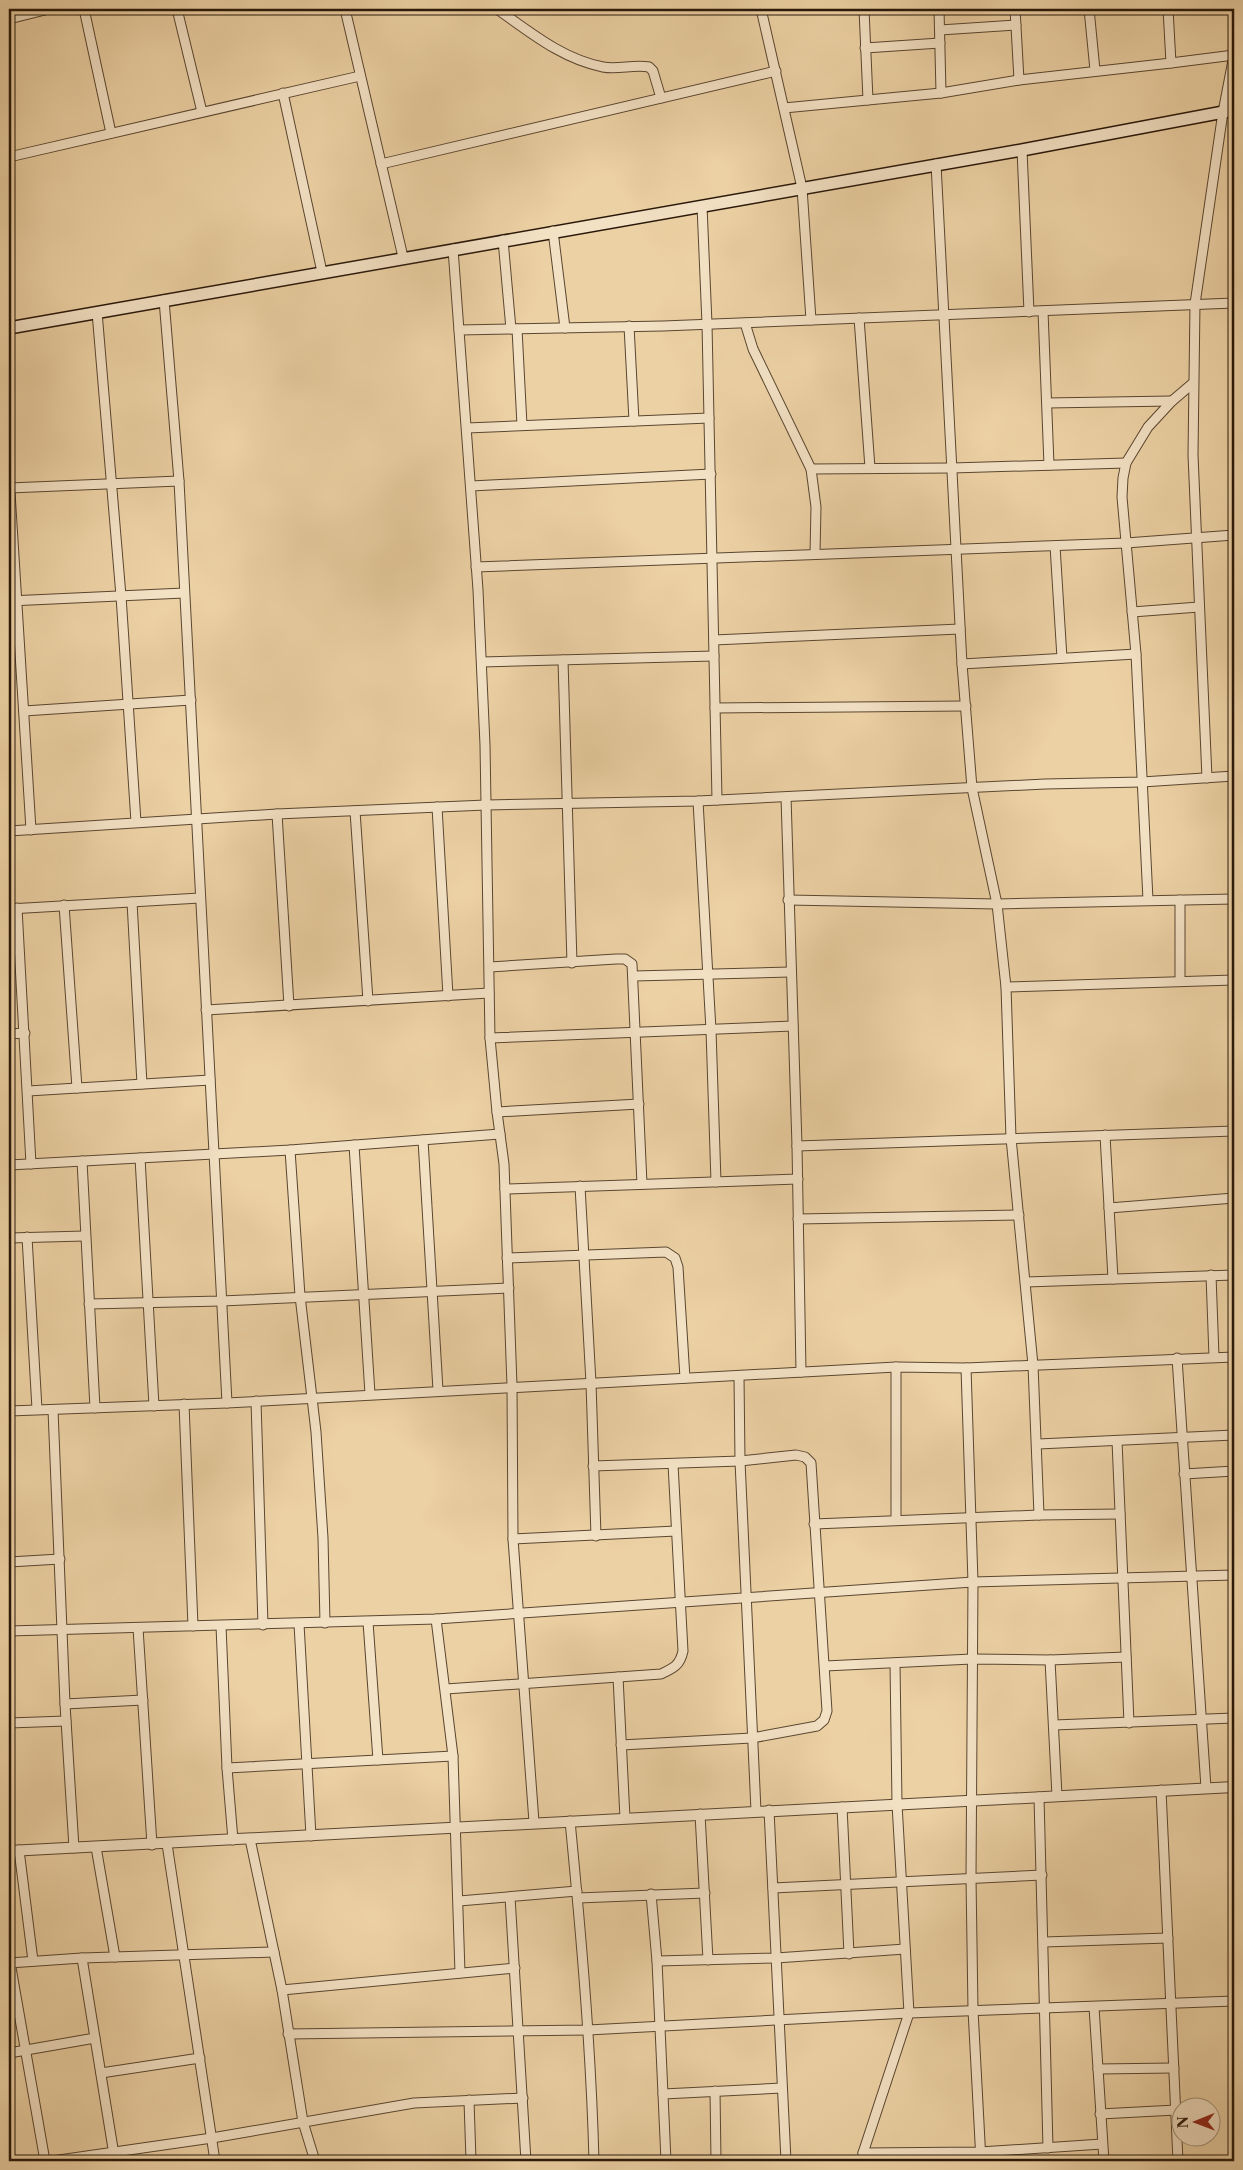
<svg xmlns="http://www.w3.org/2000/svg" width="1243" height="2170" font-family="'Libre Caslon Text',serif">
	<rect width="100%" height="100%" fill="#ecd1a4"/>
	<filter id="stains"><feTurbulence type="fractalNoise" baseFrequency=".004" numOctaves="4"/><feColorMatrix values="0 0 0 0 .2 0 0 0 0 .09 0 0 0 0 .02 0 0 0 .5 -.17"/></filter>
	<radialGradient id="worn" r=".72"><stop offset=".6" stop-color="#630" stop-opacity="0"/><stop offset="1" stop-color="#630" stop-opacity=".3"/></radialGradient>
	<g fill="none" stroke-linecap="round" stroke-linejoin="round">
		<g stroke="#5a4630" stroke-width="11">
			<g id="minor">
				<polyline points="84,9 111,133"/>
				<polyline points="177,9 202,112"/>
				<polyline points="345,9 403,257"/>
				<path d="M 497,9 C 530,32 562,59 603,67 C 618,70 634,64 649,67 L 653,71 L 661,98"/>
				<polyline points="761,9 802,188 811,320"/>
				<polyline points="864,9 868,100"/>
				<polyline points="939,9 941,93"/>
				<polyline points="1015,9 1019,80"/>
				<polyline points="1089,9 1095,70"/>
				<polyline points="9,19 49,9"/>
				<polyline points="940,30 1016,25"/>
				<polyline points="865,48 940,43"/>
				<polyline points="1171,63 1234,55"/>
				<polyline points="283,93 322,272"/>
				<polyline points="784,108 941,93 1019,80 1171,63 1168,9"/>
				<polyline points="1022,150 1029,312"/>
				<polyline points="9,157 360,76"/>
				<polyline points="381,164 776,71"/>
				<polyline points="936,164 962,664 972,788 997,904 1006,987 1011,1138 1033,1365 1039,1515"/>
				<polyline points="702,206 707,324 717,800"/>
				<polyline points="553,231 565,328"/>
				<polyline points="503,240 511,329"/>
				<polyline points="453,249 478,590 485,745 490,1038 497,1112 504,1164 512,1386 513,1539 534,1822"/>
				<polyline points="164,300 179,481 227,1403"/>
				<polyline points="1043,311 1049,465"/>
				<polyline points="97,312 121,596 136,822"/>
				<polyline points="859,318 870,468"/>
				<polyline points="745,323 753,349 811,469 816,507 815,554"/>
				<polyline points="629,326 634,421"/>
				<polyline points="517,329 522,425"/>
				<polyline points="459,330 663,326 1234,303"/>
				<polyline points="1047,403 1172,401"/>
				<polyline points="467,428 709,418"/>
				<polyline points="811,469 952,468 1126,463"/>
				<polyline points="9,476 31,830"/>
				<polyline points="471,486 711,474"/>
				<polyline points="9,488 179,481"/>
				<polyline points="1055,546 1062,658"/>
				<polyline points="476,567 1126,543 1234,535"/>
				<polyline points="9,601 184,593"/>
				<polyline points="1132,612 1199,607"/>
				<polyline points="714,640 960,629"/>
				<polyline points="563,660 572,963"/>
				<polyline points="482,662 714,656"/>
				<polyline points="962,664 1136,654"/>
				<polyline points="715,708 966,706"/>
				<polyline points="24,711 191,700"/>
				<polyline points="1207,778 1193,455 1195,304 1223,112 1234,55"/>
				<polyline points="786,797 797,1146 801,1372"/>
				<polyline points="698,801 711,1030 716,1182"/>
				<polyline points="437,807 448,996"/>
				<polyline points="355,811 368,1001"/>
				<polyline points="277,814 289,1006"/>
				<polyline points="9,831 277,814 486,805 698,801 1045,784 1142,782 1234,776"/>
				<polyline points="788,900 997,904 1234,899"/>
				<polyline points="1148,900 1136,654 1122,497 1123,478 1126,463 1148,427 1172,401 1192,384"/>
				<polyline points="1180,900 1180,981"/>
				<polyline points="132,902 142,1084"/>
				<polyline points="64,905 77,1088"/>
				<polyline points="17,908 31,1164"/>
				<polyline points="9,909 200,898"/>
				<polyline points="490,967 616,959 625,959 632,964 642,1184"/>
				<polyline points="634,976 790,972"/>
				<polyline points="1006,987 1234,980"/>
				<polyline points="206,1010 489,993"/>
				<polyline points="9,1034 25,1033"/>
				<polyline points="490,1038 793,1026"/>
				<polyline points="28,1091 210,1080"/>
				<polyline points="497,1112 639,1104"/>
				<polyline points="1105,1135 1113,1279"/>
				<polyline points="423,1140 438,1390"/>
				<polyline points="354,1145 370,1394"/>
				<polyline points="797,1146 1234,1131"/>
				<polyline points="290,1150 300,1296 316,1432 323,1538 325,1623"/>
				<polyline points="140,1158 154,1406"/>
				<polyline points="82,1161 95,1408"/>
				<polyline points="9,1165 290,1150 500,1134"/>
				<polyline points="580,1186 591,1383 596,1536"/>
				<polyline points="505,1189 798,1179"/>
				<polyline points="1109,1208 1234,1198"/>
				<polyline points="798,1219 1019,1215"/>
				<polyline points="27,1237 37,1409"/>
				<polyline points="9,1238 85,1236"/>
				<polyline points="507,1258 666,1252 675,1258 678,1267 685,1378"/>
				<polyline points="1211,1275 1214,1357"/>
				<polyline points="1026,1282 1234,1275"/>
				<polyline points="89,1304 221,1301 509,1288"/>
				<polyline points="1177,1358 1206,1788"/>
				<polyline points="896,1367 896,1520"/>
				<polyline points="966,1368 973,1582 971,1878 973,2010 981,2161"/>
				<polyline points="739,1376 740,1461 756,1811"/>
				<polyline points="256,1401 263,1625"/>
				<polyline points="184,1404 193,1626"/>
				<polyline points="53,1410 65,1704 74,1848"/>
				<polyline points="9,1411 227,1403 896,1367 966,1368 1234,1357"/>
				<polyline points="1117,1441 1129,1723"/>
				<polyline points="1038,1444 1234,1435"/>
				<polyline points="593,1466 740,1461 796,1455 805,1457 811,1463 827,1711 824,1720 817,1726 752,1738 621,1745"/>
				<polyline points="1184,1474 1234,1471"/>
				<polyline points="814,1524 1039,1515 1120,1514"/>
				<polyline points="513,1539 676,1531"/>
				<polyline points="9,1562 60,1559"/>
				<polyline points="436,1619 453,1756 460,1973"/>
				<polyline points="368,1622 378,1760"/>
				<polyline points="299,1624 311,1836"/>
				<polyline points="221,1626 227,1768 233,1840"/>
				<polyline points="138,1628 152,1845"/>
				<polyline points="9,1631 436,1619 973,1582 1234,1575"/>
				<polyline points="1050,1660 1057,1796"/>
				<polyline points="825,1666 972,1659 1050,1660 1126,1657"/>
				<polyline points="618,1677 625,1818"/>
				<path d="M 446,1689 L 661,1674 C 674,1668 680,1665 683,1651 L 673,1464"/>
				<polyline points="65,1704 143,1700"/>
				<polyline points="9,1723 66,1721"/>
				<polyline points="1054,1725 1234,1718"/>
				<polyline points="227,1768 453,1756"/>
				<polyline points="1161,1790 1178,2161"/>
				<polyline points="1039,1797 1048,2148"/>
				<polyline points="842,1807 849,1954"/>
				<polyline points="769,1810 786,2161"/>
				<polyline points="700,1814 708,1960"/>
				<path d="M 570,1821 C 581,1934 591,2047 594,2161"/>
				<polyline points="250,1839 282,1990 303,2122 315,2161"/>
				<polyline points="167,1844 215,2161"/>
				<polyline points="96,1847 115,1957"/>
				<polyline points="19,1850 33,1961"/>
				<polyline points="773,1888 1042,1875"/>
				<polyline points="651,1894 657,1961 666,2161"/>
				<polyline points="510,1897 526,2161"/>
				<polyline points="578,1898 705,1893"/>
				<polyline points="459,1901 577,1891"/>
				<polyline points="1044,1942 1168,1938"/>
				<polyline points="82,1958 115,2161"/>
				<polyline points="657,1961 776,1958 905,1949"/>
				<polyline points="10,1962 45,2161"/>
				<polyline points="9,1963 82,1958 274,1952"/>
				<polyline points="282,1990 515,1968"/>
				<polyline points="1094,2007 1104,2161"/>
				<polyline points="288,2034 588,2030 909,2013 1234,2001"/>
				<polyline points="9,2053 95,2038"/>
				<polyline points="1098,2069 1174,2068"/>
				<polyline points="101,2073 200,2058"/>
				<polyline points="715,2091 716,2161"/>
				<polyline points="663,2094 782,2088"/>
				<polyline points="469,2100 471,2161"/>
				<polyline points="1100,2114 1176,2110"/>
				<polyline points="863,2153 980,2152 1102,2144"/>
				<polyline points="52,2161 212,2138 414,2103 523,2098"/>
				<polyline points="864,2161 863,2153 909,2013 897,1804 895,1663"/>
			</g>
		</g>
		<g stroke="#5a4630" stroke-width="12">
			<polyline id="tertiary" points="9,1851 1234,1787"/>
		</g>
		<g stroke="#29180a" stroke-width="14">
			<polyline id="secondary" points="9,328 1022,150 1234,110"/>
		</g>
		<use href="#minor" stroke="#f3e1c4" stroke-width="9"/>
		<use href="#tertiary" stroke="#f3e1c4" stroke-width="10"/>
		<use href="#secondary" stroke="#f3e1c4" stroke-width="11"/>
	</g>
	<rect width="1243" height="2170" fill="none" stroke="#ecd1a4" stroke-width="30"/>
	<rect x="10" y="10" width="1223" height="2150" fill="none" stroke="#29180a" stroke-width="2.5"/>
	<rect x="15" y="15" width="1213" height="2140" fill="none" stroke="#29180a"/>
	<g transform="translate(1196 2122) rotate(269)"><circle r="24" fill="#f3e1c4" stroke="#a2917a"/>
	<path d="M0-4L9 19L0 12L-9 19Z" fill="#8f2418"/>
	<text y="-8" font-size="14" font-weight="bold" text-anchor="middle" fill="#29180a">N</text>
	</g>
	<rect width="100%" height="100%" filter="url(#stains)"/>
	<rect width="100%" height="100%" fill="url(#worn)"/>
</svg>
